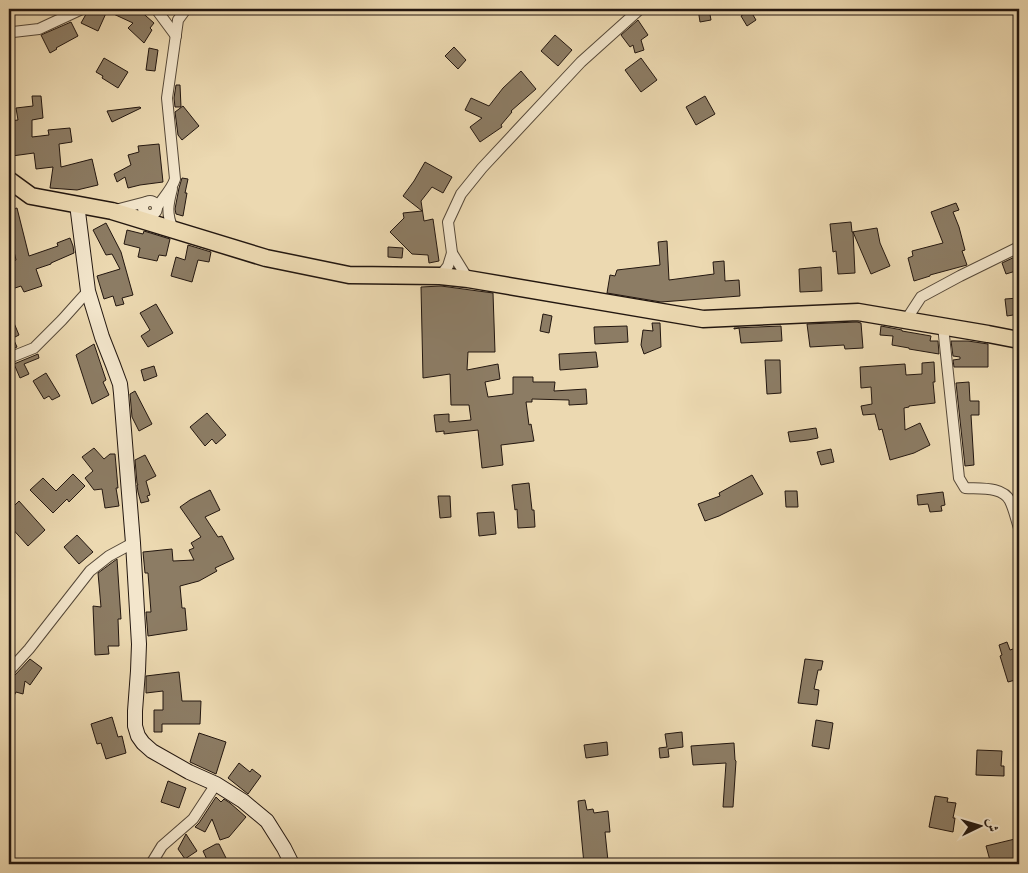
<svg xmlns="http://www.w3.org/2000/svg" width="1028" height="873" font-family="'IM FELL English',Amiri,serif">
	<rect width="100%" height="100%" fill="#ecd9b1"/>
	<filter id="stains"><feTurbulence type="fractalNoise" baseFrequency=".004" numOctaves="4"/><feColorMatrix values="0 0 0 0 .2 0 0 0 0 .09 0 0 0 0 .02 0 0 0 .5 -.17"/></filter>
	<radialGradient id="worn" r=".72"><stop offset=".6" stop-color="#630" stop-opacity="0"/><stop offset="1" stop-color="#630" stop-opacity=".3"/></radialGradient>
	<g fill="#8c7c64" stroke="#231710">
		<polygon points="89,9 138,9 154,23 150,28 152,30 144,43 128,28 133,23 107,11 98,31 81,23"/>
		<polygon points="698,9 709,9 711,20 700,22"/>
		<polygon points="750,10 756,20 747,26 741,16"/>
		<polygon points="638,20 648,35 641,40 644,50 635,53 633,45 630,47 621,35"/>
		<polygon points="71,22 78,36 56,48 57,49 50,53 41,35"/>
		<polygon points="555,35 572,50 558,66 541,51"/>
		<polygon points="454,47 466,60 458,69 445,56"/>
		<polygon points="149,48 158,50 155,71 146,70"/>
		<polygon points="104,58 128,72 118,88 102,78 103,76 96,72"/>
		<polygon points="641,58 657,80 641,92 625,70"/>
		<polygon points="521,71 536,89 511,111 512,112 501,125 502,127 480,142 470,127 482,118 465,110 471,98 489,106 503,88"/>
		<polygon points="176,85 180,85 181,107 175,107 174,98"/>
		<polygon points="32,96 41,96 43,118 32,120 32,137 49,135 48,130 70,128 72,142 59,144 61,167 92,159 98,185 77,190 50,188 53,167 36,169 34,153 12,156 9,132 9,121 18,120 16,108 33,106"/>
		<polygon points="705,96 715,114 696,125 686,107"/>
		<polygon points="183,106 199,126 182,140 178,135 175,112"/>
		<polygon points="140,107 141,108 112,122 107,111"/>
		<polygon points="159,144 163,182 140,185 128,188 125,177 117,182 114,174 131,165 128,155 139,152 138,146"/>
		<polygon points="425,162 452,177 443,193 432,187 421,201 424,221 433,219 439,261 429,263 428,255 412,254 390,232 404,218 403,213 422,211 403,196 414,181"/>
		<polygon points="182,178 188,179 185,193 187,193 183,216 176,214 175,209 179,188"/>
		<polygon points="956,203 959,210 953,212 959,227 965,250 962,251 967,265 930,275 930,276 914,281 908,258 913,256 912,251 943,243 931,212"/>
		<polygon points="17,208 29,256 58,246 57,243 70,238 73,246 74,253 51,263 51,264 36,269 42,286 24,292 21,286 9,290 9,263 16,260 9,230 9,210"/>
		<polygon points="851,222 852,232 877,228 880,243 890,266 871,274 853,232 855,273 838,274 836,251 833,252 830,224"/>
		<polygon points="106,223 121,252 133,295 122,298 124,304 116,306 113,296 104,299 97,276 120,269 112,254 106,255 93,230"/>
		<polygon points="127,230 143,234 144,231 170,239 166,256 159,255 157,261 138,257 140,248 124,244"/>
		<polygon points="667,241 669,280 714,274 713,262 724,261 725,281 739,280 740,296 661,302 607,293 610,275 615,276 617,270 660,265 658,242"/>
		<polygon points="188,245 211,252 209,262 198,260 192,282 171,276 176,257 185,260"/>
		<polygon points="388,247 403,248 402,258 388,257"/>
		<polygon points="1019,255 1019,270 1006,274 1002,263"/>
		<polygon points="821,267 822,291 800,292 799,269"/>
		<polygon points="441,286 493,293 495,352 468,352 467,370 498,364 500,379 485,382 488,397 513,394 513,377 533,377 533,382 555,382 554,391 586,389 587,404 569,405 569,400 532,399 532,402 526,402 529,425 531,424 534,441 501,445 503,465 482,468 478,430 444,434 444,431 436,432 434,415 449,414 449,422 471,420 469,405 451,405 450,374 423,378 421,287"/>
		<polygon points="1019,298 1019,314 1007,316 1005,299"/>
		<polygon points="156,304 173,333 148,347 141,336 150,330 140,313"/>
		<polygon points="9,311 19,335 13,338 17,347 9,351"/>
		<polygon points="543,314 552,316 549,333 540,331"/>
		<polygon points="857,322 861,323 863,348 845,349 844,345 810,347 807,324"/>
		<polygon points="652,323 660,323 661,347 644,354 641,345 643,330 653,331"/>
		<polygon points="627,326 628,342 595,344 594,327"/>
		<polygon points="781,326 782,341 741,343 739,328 734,329 734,328"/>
		<polygon points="881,326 902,330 902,331 931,336 930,341 938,341 939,354 909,349 909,348 892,345 893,336 880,335"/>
		<polygon points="951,341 968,341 988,344 988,367 954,367 953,360 960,359 960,357 953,356"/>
		<polygon points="94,344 106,380 103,382 109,395 92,404 76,355"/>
		<polygon points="596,352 598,367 560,370 559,354"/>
		<polygon points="38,354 39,358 24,364 29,374 20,378 14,364"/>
		<polygon points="765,360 780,360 781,393 767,394"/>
		<polygon points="934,362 935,382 933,382 935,403 909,406 909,407 904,408 905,430 920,423 930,445 914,453 890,460 882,429 879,430 875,414 863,415 861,406 872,404 871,387 861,388 860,367 905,364 906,375 922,374 922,363"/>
		<polygon points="154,366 157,376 144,381 141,370"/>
		<polygon points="46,373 60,396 52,400 49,396 44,399 33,381"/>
		<polygon points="969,382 970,401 979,401 979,415 971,415 974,465 965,466 956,383"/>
		<polygon points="135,391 152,424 139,431 132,417 130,394"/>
		<polygon points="207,413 226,435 216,444 212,439 205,446 190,427"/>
		<polygon points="816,428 818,438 808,440 790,442 788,432"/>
		<polygon points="94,448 104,459 110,454 115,454 118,488 116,488 119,506 105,508 102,489 94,490 85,478 93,471 82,457"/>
		<polygon points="831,449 834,462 821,465 817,452"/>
		<polygon points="145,455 156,476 146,481 150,495 147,496 149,501 141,503 138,492 137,485 138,485 137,483 135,460"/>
		<polygon points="73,474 85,486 69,502 67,499 53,513 30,490 43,478 56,491"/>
		<polygon points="752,475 763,494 719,516 705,521 698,504 720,496 719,493"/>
		<polygon points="529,483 532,510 534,510 535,527 518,528 517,509 515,510 512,485"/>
		<polygon points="210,490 220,510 205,517 218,537 222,536 234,559 215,568 217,571 199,581 180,586 182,608 185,608 187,630 148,636 146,612 151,612 148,573 145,573 143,552 172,549 173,561 194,560 189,550 194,548 191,543 201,537 180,507 190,500"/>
		<polygon points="785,491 797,491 798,507 786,507"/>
		<polygon points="943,492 945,505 941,506 942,511 930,512 928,504 918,505 917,495"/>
		<polygon points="438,496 450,496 451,517 440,518"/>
		<polygon points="19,501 45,530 28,546 9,525 9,511"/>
		<polygon points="494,512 496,534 479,536 477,513"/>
		<polygon points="77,535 93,552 79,564 64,547"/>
		<polygon points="117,559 121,619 118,619 119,646 108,646 109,654 95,655 93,606 101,607 98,573"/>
		<polygon points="1007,642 1010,650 1019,647 1019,679 1008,682 1000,656 1002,655 999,645"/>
		<polygon points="30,659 42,668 30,685 25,681 23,694 16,692 9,705 9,680 14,676"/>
		<polygon points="805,659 823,661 821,670 818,670 814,689 819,690 817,705 798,703"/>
		<polygon points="179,672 182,701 201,701 200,724 162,724 162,732 154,732 154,710 163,710 163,691 146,693 146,676"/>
		<polygon points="112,717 118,737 122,736 126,753 106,759 101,743 97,744 91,724"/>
		<polygon points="816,720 833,723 829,749 812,746"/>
		<polygon points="682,732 683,747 668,749 669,757 660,758 659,748 667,747 665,734"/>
		<polygon points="199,733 226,742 216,774 190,762"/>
		<polygon points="607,742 608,755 586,758 584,745"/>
		<polygon points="734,743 735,760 736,761 733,807 723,807 726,763 693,765 691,746"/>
		<polygon points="977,750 1002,751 1001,766 1004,766 1004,776 976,775"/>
		<polygon points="239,763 250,772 252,769 261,776 248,794 228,778"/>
		<polygon points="168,781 186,788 179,808 161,802"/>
		<polygon points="935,796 948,798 947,802 956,803 953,818 955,818 953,832 929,827"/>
		<polygon points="216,797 221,802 224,799 230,803 246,817 229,837 220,840 212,819 205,832 195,827 199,823"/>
		<polygon points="585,800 587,810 593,809 594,813 608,811 610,832 605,832 608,861 584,864 578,801"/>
		<polygon points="186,834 197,851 185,859 178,849"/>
		<polygon points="1019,838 1019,864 991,864 986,846"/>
		<polygon points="216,844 219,844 229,864 209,864 203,851"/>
	</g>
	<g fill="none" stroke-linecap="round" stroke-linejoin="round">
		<g stroke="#554838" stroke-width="12">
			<g id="minor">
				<polyline points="156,9 176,36"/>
				<polyline points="9,34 13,32 39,29 82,9"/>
				<path d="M 172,189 C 168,204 166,214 173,229"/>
				<circle cx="150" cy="208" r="7"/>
				<path d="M 157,207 C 163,198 172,189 175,179 L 167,98 L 178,20 L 186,9"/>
				<polyline points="115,210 146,202"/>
				<polyline points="440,276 448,266 452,253"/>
				<polyline points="468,279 452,253 448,222 461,194 482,168 581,62 640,9"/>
				<polyline points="906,320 921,297 960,276 1019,247"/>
				<path d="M 943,326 L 959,478 L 965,488 C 979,489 1003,486 1010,501 C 1014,509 1016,519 1019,528"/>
				<polyline points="9,358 34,348 62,320 88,291"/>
				<polyline points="9,671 29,649 90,571 109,556 133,543"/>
				<polyline points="151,864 162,846 193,819 216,784"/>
			</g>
		</g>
		<g stroke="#231710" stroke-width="16">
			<polyline id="secondary" points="77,204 88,291 102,337 113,365 120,384 121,393 133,543 139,644 138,671 135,711 135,726 138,736 143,743 152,751 189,772 216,784 243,801 267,821 284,848 292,864"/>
		</g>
		<g stroke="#231710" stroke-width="19">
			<polyline id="primary" points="9,180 31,196 112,211 266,258 349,275 440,276 468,279 703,319 858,312 988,334 1019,340"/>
		</g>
		<use href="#minor" stroke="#f3e6cc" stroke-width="10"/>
		<use href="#secondary" stroke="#f3e6cc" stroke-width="14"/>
		<use href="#primary" stroke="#ecd9b1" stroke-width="16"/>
	</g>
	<rect width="1028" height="873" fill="none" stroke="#ecd9b1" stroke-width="30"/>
	<rect x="10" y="10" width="1008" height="853" fill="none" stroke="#231710" stroke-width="2.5"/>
	<rect x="15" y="15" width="998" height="843" fill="none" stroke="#231710"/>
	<g transform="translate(980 826) rotate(85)" stroke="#f3e6cc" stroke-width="4" paint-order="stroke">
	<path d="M0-4L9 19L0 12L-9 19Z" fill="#231710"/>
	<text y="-8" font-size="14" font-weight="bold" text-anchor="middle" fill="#231710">ش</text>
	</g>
	<rect width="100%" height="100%" filter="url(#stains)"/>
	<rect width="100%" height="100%" fill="url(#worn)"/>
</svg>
